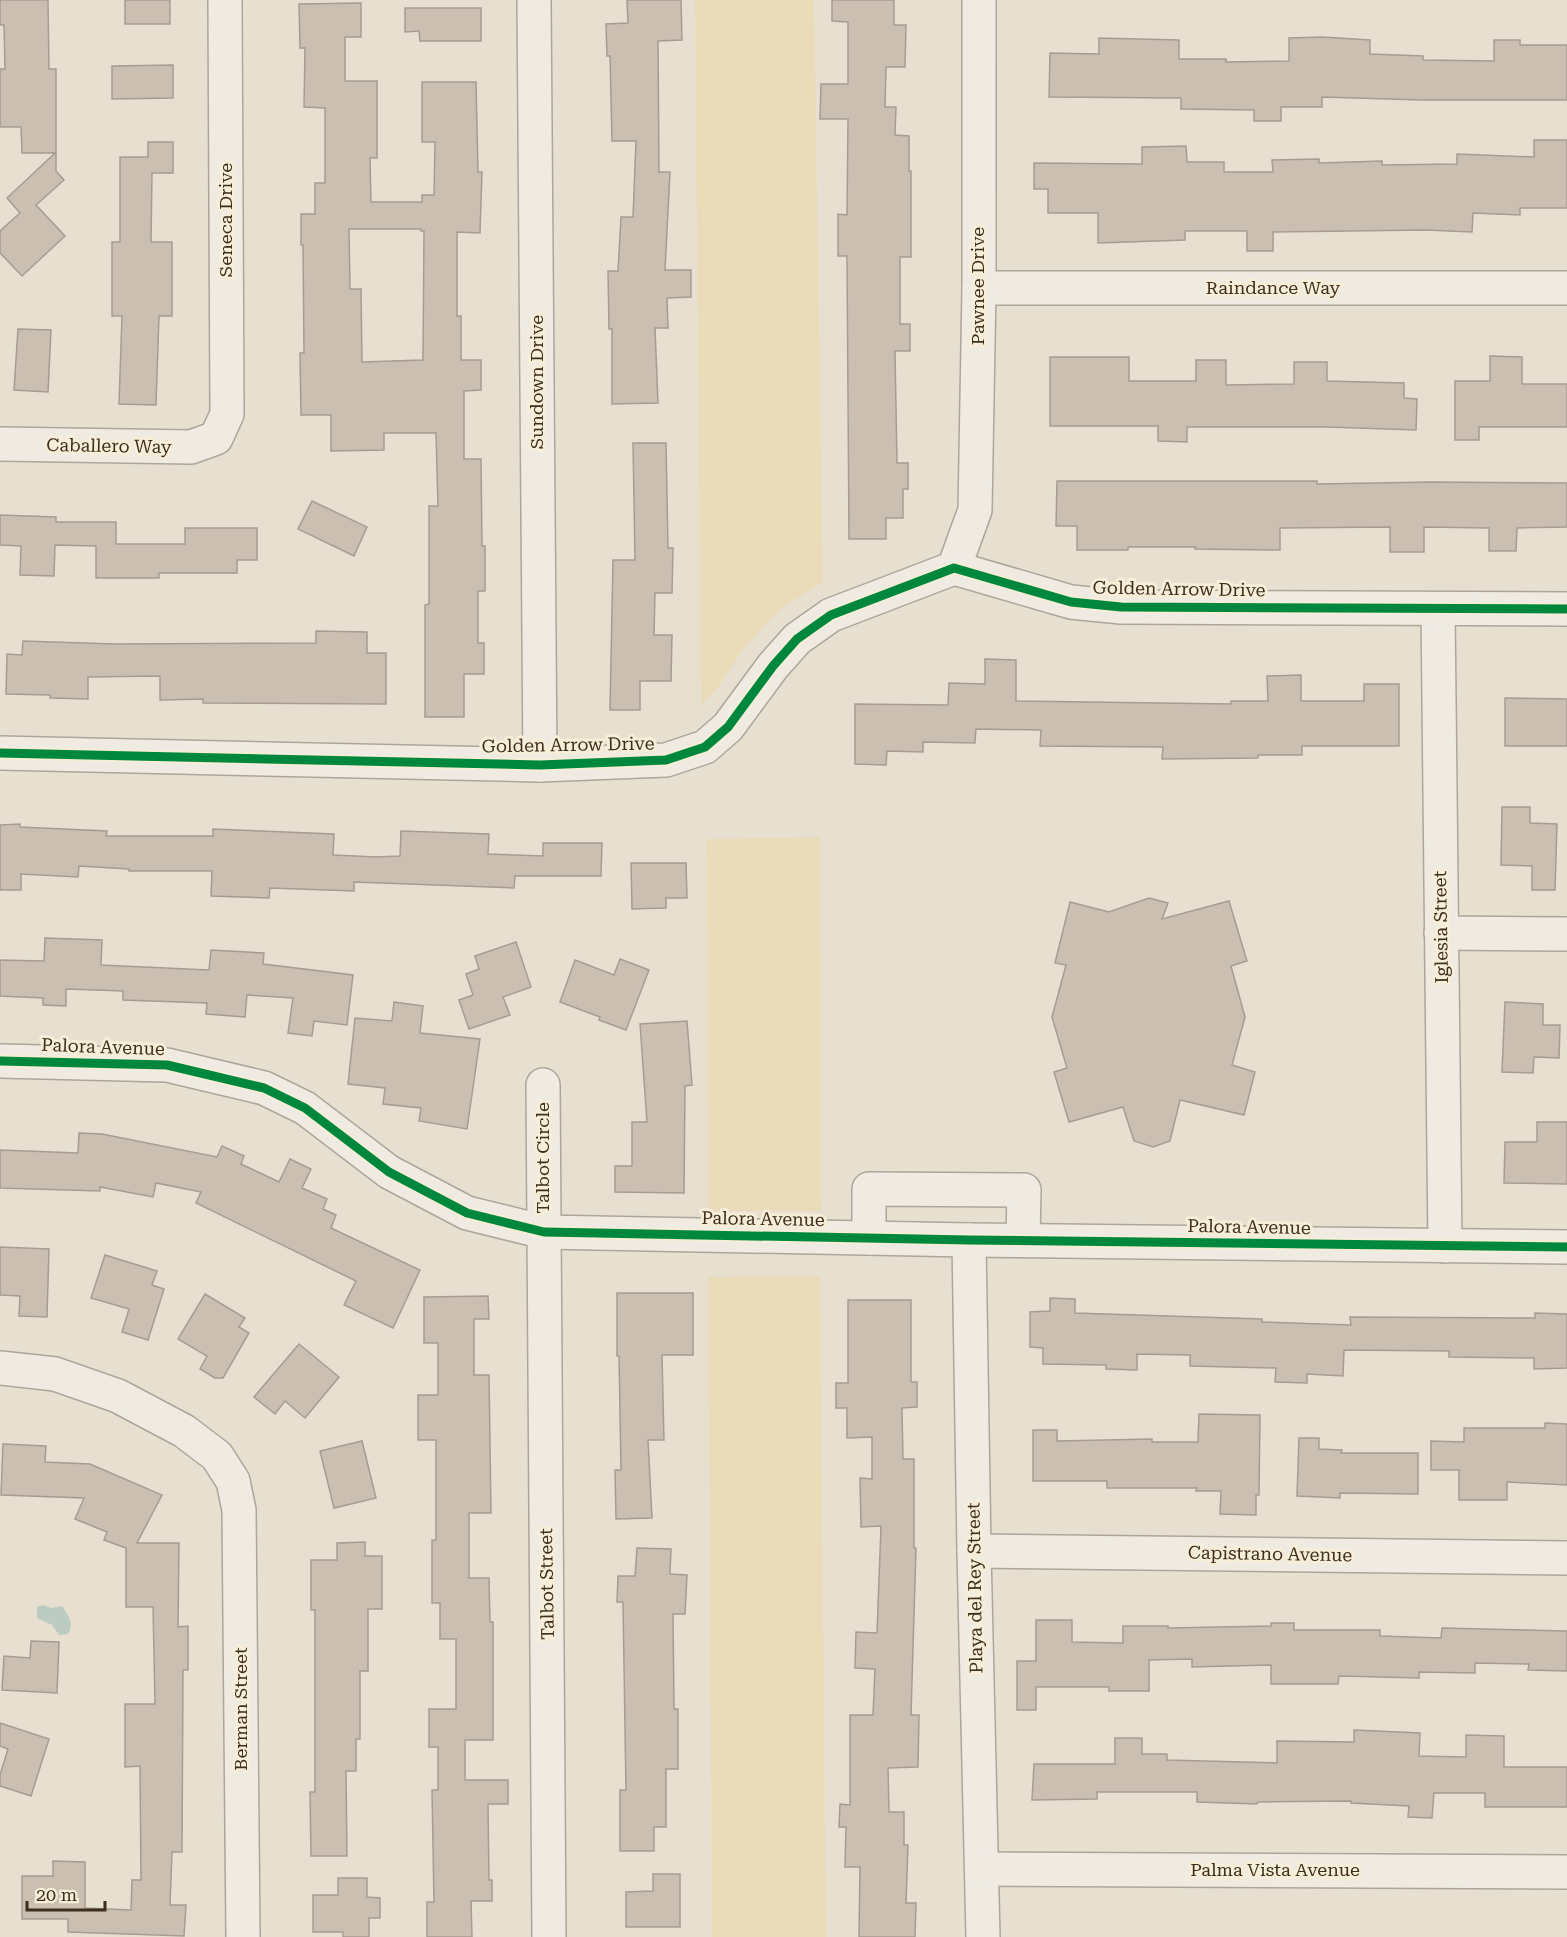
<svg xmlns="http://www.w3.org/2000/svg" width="1567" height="1937" font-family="'Roboto Serif',serif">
	<rect width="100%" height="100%" fill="#e7e0d1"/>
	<g fill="#eadcb9">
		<polygon points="695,0 814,0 823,582 784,606 761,629 741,652 720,685 701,706"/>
		<polygon points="820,837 821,1211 708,1211 707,839"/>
		<polygon points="820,1276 826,1937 712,1937 708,1277"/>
	</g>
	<path fill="#bcccc2" d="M 43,1605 L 52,1608 L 62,1606 C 68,1615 75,1624 68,1634 L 59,1635 L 52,1625 L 37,1618 L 37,1607 Z"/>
	<g fill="#cbbfb2" stroke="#a89c90" stroke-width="1.5" fill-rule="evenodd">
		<polygon points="0,0 48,0 49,69 56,69 56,171 64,180 36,205 65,236 22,276 0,253 0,231 20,213 7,198 55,153 22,153 21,127 0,127 0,69 5,69 4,25 0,25"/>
		<rect x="125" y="0" width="45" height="24"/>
		<polygon points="627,0 681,0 682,40 658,41 659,172 670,172 665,270 691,270 691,297 667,298 668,328 655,328 658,403 612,404 612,329 609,329 608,271 618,271 621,217 633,217 636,141 612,141 610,56 607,56 606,24 628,23"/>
		<polygon points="832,0 894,0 894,25 906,25 905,67 886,67 885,107 896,107 895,135 909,136 909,171 911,171 911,257 900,257 900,324 910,324 910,351 895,351 897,463 908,463 908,489 903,489 903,518 886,518 886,539 849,539 847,256 838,256 838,214 847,215 848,119 820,119 821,84 848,84 848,22 832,21"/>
		<path d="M 361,3 L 361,37 L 345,37 L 345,81 L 377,81 L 377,158 L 370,158 L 371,202 L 422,202 L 422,195 L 434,195 L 435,142 L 422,142 L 422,82 L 476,82 L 478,172 L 482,172 L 480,233 L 457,232 L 457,316 L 461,316 L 461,360 L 481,360 L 481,390 L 464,391 L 464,459 L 481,459 L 482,546 L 485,546 L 485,591 L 478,591 L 478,643 L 484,643 L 484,674 L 464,674 L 464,717 L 425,717 L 425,605 L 429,604 L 429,506 L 438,506 L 436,433 L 384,433 L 384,450 L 331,451 L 331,415 L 301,415 L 300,353 L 304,353 L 303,245 L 301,245 L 301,214 L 315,214 L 315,183 L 325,183 L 325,108 L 304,107 L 305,48 L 300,48 L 299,4 ZM 349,229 L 421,229 L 421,231 L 424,231 L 423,360 L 362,362 L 361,289 L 350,289 Z"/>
		<polygon points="405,8 481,8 481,41 420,41 419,31 405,32"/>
		<polygon points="1322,37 1370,40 1370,54 1423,56 1423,60 1494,61 1494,40 1520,40 1520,45 1567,45 1567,100 1422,100 1322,97 1322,107 1281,107 1281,121 1254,121 1254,110 1181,109 1181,98 1049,97 1050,53 1099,54 1099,38 1179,40 1179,59 1226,59 1226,62 1289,61 1289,38"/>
		<polygon points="173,65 173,98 112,99 112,66"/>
		<polygon points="1534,140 1567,140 1567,208 1520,208 1520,215 1473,213 1472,232 1425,230 1273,232 1273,251 1247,251 1247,231 1185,231 1185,240 1098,243 1098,213 1048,213 1048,189 1034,189 1034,163 1142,164 1142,147 1186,146 1187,162 1224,162 1224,172 1273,172 1272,160 1319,159 1319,163 1382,161 1382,165 1457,164 1457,154 1534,157"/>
		<polygon points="148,142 173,142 173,173 152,173 151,242 172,242 172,316 159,316 156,405 119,404 122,316 112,316 112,242 120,242 120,157 148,157"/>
		<polygon points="18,329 51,330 48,392 14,390"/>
		<polygon points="1490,356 1522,357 1522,384 1567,384 1567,427 1479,427 1479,440 1455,440 1455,381 1490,381"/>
		<polygon points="1050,357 1129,357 1129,381 1196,381 1196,360 1226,360 1226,385 1294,384 1294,362 1327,362 1327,381 1404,383 1404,398 1417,399 1416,430 1327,427 1187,427 1187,442 1158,441 1158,426 1050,426"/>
		<polygon points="633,443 666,443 668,548 673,548 672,593 655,593 654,635 672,635 671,681 640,681 640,710 610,710 613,560 635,560"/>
		<polygon points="1057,481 1317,481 1317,484 1432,482 1567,483 1567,527 1517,528 1516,551 1489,551 1489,528 1424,527 1424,552 1390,552 1390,527 1280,528 1280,550 1195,549 1196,547 1128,547 1128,550 1077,550 1077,526 1056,526"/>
		<polygon points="312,501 367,527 354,556 298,529"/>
		<polygon points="0,515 56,517 56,522 116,522 116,544 185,544 185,528 257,528 257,560 237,560 237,573 159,573 159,578 96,578 96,546 55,545 54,576 20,575 21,546 0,545"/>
		<polygon points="316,631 367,632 367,653 386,653 386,704 203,703 203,699 160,700 160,676 88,677 88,699 50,698 50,695 6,694 7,654 22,655 23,641 115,644 316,643"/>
		<polygon points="985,659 1016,660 1016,701 1231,704 1231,701 1268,701 1267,676 1301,675 1301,701 1364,701 1364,684 1399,684 1399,746 1302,746 1302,755 1258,755 1258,758 1162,759 1163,747 1040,746 1041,730 976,729 975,743 923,742 923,752 887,751 886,765 855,764 855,704 948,705 949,683 985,684"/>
		<polygon points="1505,698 1567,699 1567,746 1505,746"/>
		<polygon points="1502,807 1530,807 1530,823 1557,824 1555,890 1532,890 1532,866 1501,865"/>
		<polygon points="20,824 20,827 107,831 106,836 213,836 213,829 334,834 333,855 376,857 400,856 401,831 489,834 488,854 543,856 543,843 602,843 601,876 515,876 514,888 354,882 354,891 270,888 269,898 211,896 212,871 129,871 129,869 79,866 78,877 21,874 21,890 0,890 0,825"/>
		<polygon points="631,863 686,863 687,898 666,898 666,908 632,909"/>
		<polygon points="1149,898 1168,903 1162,919 1229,901 1247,961 1231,966 1245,1017 1232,1065 1255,1072 1244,1115 1180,1100 1170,1141 1153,1147 1134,1141 1123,1107 1069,1122 1054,1072 1067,1068 1052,1017 1066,965 1055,963 1070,902 1109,912"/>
		<polygon points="45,938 102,940 101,965 209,970 211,950 264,953 263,964 353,975 347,1025 314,1021 312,1036 288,1033 293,998 247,995 245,1017 206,1014 207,1003 123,1000 123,991 66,989 66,1006 43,1005 43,998 0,996 0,960 44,961"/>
		<polygon points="516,942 531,987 503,997 510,1015 469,1029 459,1000 473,995 466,974 479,969 475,956"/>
		<polygon points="620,959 649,970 626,1030 599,1020 600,1017 560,1002 575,960 614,975"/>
		<polygon points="394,1002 423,1006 420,1033 480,1039 467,1129 419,1121 421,1108 383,1104 385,1088 348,1084 355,1018 392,1021"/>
		<polygon points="1505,1002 1543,1004 1543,1025 1560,1025 1559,1058 1534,1057 1533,1073 1502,1072"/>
		<polygon points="687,1021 692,1085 685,1086 684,1193 615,1192 615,1166 632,1166 632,1122 647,1122 640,1024"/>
		<polygon points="1537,1122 1567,1122 1567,1184 1504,1183 1505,1142 1537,1142"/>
		<polygon points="79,1133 102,1134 217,1157 222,1146 244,1156 241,1164 279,1182 290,1159 311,1169 302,1188 327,1199 323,1209 336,1215 331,1228 420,1270 393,1328 344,1305 356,1281 196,1203 201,1192 156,1183 153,1197 100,1187 100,1191 0,1188 0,1150 78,1153"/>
		<polygon points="0,1247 49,1249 47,1317 19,1316 20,1296 0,1295"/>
		<polygon points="105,1255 157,1271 152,1285 164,1289 148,1340 122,1332 129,1309 91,1298"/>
		<polygon points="617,1293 693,1293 693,1355 662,1355 664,1440 648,1440 652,1518 616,1519 615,1470 621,1470 619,1356 617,1356"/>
		<polygon points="205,1294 245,1318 239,1327 249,1333 223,1378 215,1378 200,1369 207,1356 178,1339"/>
		<polygon points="488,1296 489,1319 474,1319 474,1375 489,1375 491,1513 469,1513 469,1578 489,1578 490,1622 493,1622 493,1740 465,1740 465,1780 508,1780 508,1804 488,1804 489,1880 492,1880 492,1901 471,1901 472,1937 427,1937 427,1902 434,1902 432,1790 438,1790 438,1747 429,1747 429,1709 456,1709 456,1639 440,1639 440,1603 432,1603 432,1540 436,1540 436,1440 418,1440 418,1395 438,1395 438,1343 424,1343 424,1297"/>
		<polygon points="1050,1298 1075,1299 1075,1313 1262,1319 1262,1322 1351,1325 1350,1317 1535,1318 1535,1313 1567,1314 1567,1368 1534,1369 1534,1358 1449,1357 1449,1351 1344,1350 1343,1376 1307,1374 1307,1383 1275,1382 1276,1368 1190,1366 1190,1355 1137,1354 1137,1370 1106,1369 1106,1365 1043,1364 1043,1348 1030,1347 1030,1312 1050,1311"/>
		<polygon points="848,1300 911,1300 911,1382 917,1382 917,1407 902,1408 903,1459 914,1459 914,1548 916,1548 911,1715 919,1715 918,1767 888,1768 889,1812 904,1812 904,1845 908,1845 906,1903 916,1903 915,1937 859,1937 860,1867 845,1867 846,1827 839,1827 840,1804 850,1805 850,1715 873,1715 875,1669 855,1668 856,1632 877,1633 881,1526 861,1527 860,1478 872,1479 872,1437 847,1438 847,1408 836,1408 836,1383 848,1383"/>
		<polygon points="299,1344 339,1377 305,1418 285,1401 275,1414 254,1397"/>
		<polygon points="1199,1414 1260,1415 1259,1495 1256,1495 1256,1515 1220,1514 1221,1491 1196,1491 1197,1488 1107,1488 1107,1481 1033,1481 1033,1430 1057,1430 1057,1441 1152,1439 1152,1442 1198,1442"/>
		<polygon points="1545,1423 1567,1424 1567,1485 1507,1482 1507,1500 1459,1500 1459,1470 1431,1470 1431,1441 1464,1442 1464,1428 1545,1428"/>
		<polygon points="1299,1438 1319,1438 1319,1449 1342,1450 1341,1453 1418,1453 1418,1494 1340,1493 1340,1498 1297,1496"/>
		<polygon points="362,1441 376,1498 334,1508 320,1451"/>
		<polygon points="3,1444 46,1446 45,1462 90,1464 162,1495 137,1543 179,1543 178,1627 188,1626 188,1670 183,1670 182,1852 172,1852 170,1905 186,1905 184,1936 68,1932 68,1919 22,1919 22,1876 53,1876 53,1861 85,1862 85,1908 131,1910 132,1880 141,1880 140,1766 125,1767 125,1704 155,1704 153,1607 126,1607 126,1548 104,1540 107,1532 75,1519 84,1498 1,1495"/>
		<polygon points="365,1542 365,1556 382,1556 382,1609 368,1609 368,1671 360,1671 360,1739 356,1739 356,1771 346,1771 347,1856 311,1856 310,1792 315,1792 315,1610 311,1610 311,1560 337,1560 337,1543"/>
		<polygon points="637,1548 671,1549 670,1574 687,1575 685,1614 673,1614 674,1709 678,1709 678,1769 666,1769 666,1827 654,1827 654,1851 620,1851 620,1790 626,1790 623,1602 617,1602 618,1576 635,1576"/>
		<polygon points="1036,1620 1072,1620 1072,1642 1123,1643 1123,1626 1168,1626 1168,1628 1271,1626 1271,1623 1294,1623 1294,1630 1380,1630 1380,1636 1441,1638 1442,1628 1567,1631 1567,1671 1528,1670 1529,1664 1475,1663 1475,1673 1419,1672 1419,1678 1339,1676 1338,1684 1271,1684 1271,1665 1192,1667 1192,1659 1149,1660 1149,1691 1109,1691 1109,1687 1036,1687 1036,1710 1017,1710 1017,1661 1036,1661"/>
		<polygon points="31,1641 59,1642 57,1693 2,1690 4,1656 30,1658"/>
		<polygon points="0,1723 49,1739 31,1796 0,1786 0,1775 8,1749 0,1746"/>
		<polygon points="1354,1730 1420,1733 1419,1756 1466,1757 1466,1735 1504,1736 1504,1767 1567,1767 1567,1807 1485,1807 1485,1793 1434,1793 1432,1818 1408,1817 1409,1806 1351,1803 1351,1801 1258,1802 1257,1804 1197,1802 1197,1792 1097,1792 1097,1799 1032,1800 1034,1764 1115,1764 1115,1738 1142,1738 1142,1754 1167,1754 1167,1760 1277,1763 1277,1741 1354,1742"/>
		<polygon points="653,1874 680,1874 680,1927 626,1927 626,1892 653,1891"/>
		<polygon points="338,1878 367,1878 367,1897 380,1898 380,1918 369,1918 369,1937 343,1937 343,1932 313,1932 313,1895 338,1895"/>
	</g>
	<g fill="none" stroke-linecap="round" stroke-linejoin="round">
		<g stroke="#ada599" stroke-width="36">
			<g id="minor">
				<polyline points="534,0 540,765"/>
				<polyline points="979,288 1567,288"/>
				<polyline points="0,444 191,447 216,438 227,414 225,0"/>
				<polyline points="954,568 975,510 979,288 979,0"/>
				<polyline points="1438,609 1445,1246"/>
				<polyline points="0,753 540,765 666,760 705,747 728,727 773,666 797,639 831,615 954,568 1071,602 1121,607 1567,609"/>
				<polyline points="1441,933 1567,934"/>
				<polyline points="0,1061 167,1065 264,1088 305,1108 389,1172 467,1213 544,1232 969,1240 1567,1247"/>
				<polyline points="543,1085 549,1937"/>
				<polyline points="869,1238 869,1189 1024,1190 1023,1240"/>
				<polyline points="969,1240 974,1551 983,1937"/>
				<polyline points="0,1368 55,1374 118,1396 184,1431 217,1456 233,1481 239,1510 243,1937"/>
				<polyline points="974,1551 1567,1558"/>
				<polyline points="982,1869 1567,1872"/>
			</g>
		</g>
		<use href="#minor" stroke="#efebe3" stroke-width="33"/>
		<g stroke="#f7eed8" stroke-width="13">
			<g id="cycleway">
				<polyline points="0,753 540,765 666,760 705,747 728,727 773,666 797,639 831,615 954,568 1071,602 1121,607 1567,609"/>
				<polyline points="0,1061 167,1065 264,1088 305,1108 389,1172 467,1213 544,1232 969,1240 1567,1247"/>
			</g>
		</g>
		<use href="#cycleway" stroke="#00873e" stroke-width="9"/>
	</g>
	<g text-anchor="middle" stroke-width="6" stroke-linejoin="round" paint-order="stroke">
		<g font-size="18" fill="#3d2e20" stroke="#f7eed8">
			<text transform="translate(226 220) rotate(-90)" y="6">Seneca Drive</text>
			<text transform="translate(978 286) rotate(-90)" y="6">Pawnee Drive</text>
			<text x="1273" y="294">Raindance Way</text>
			<text transform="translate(537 382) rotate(-90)" y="6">Sundown Drive</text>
			<text transform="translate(109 446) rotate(1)" y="6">Caballero Way</text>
			<text transform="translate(1179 589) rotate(1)" y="6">Golden Arrow Drive</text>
			<text transform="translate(568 745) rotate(-1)" y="6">Golden Arrow Drive</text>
			<text transform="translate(1441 927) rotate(-91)" y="6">Iglesia Street</text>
			<text transform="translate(103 1047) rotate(2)" y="6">Palora Avenue</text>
			<text transform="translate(543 1158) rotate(-90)" y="6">Talbot Circle</text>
			<text transform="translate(763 1219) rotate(1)" y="6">Palora Avenue</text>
			<text transform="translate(1249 1227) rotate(1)" y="6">Palora Avenue</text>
			<text transform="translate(1270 1554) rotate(1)" y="6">Capistrano Avenue</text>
			<text transform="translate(547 1584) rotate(-91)" y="6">Talbot Street</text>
			<text transform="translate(975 1588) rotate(-91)" y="6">Playa del Rey Street</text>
			<text transform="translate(241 1709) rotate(-90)" y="6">Berman Street</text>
			<text x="1275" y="1876">Palma Vista Avenue</text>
		</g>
	</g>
	<path d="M27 1901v9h78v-9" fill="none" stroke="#3d2e20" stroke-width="3"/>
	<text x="36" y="1901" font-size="18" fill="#3d2e20" stroke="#f7eed8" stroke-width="4.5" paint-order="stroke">20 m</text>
</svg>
